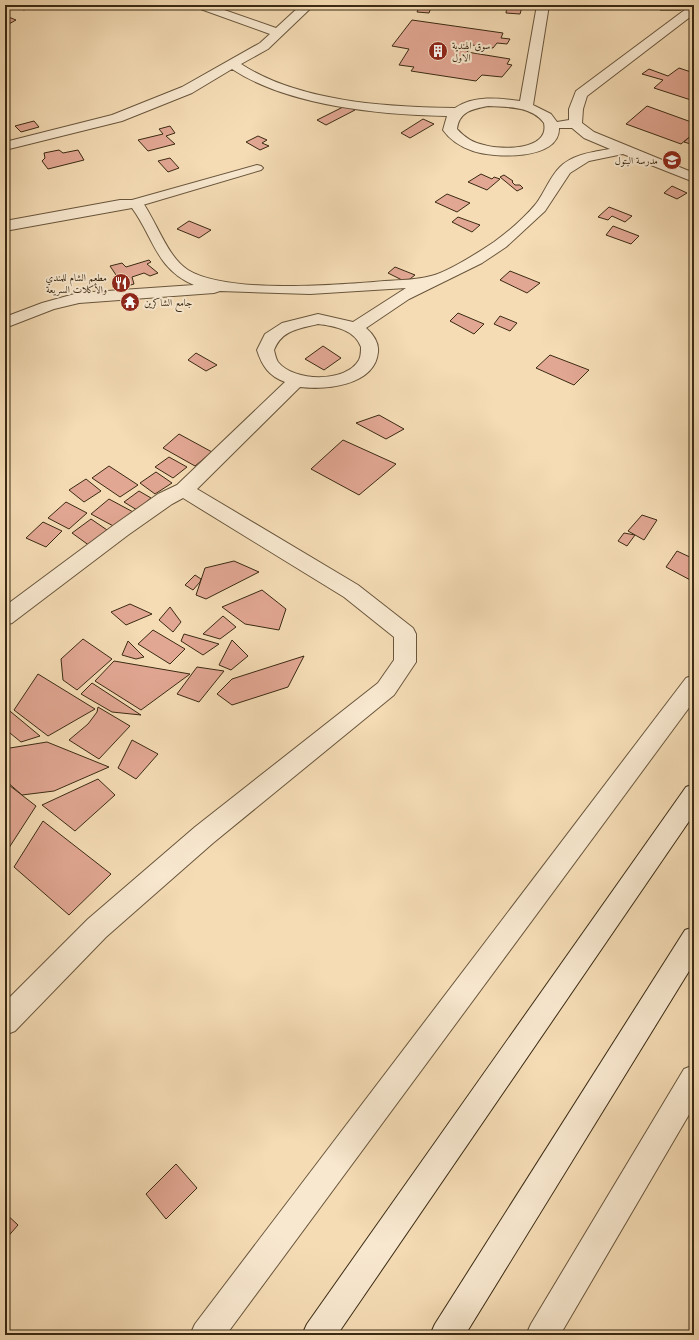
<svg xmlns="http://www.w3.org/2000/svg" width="699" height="1340" font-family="'Old Standard TT',Amiri,serif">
	<rect width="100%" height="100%" fill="#f5dcb5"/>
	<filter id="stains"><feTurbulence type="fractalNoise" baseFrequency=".005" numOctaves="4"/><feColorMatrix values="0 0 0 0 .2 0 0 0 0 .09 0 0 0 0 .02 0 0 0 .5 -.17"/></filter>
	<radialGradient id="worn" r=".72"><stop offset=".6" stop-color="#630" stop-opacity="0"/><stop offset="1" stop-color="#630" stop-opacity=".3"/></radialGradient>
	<g fill="#e2a793" stroke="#3a2a13">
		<polygon points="11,5 32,5 33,6 24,10"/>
		<polygon points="420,5 432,5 429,13 417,12"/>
		<polygon points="658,5 681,5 681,10 660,10"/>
		<polygon points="507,6 522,7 520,14 506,13"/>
		<polygon points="5,16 6,16 16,20 7,25 5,24"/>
		<polygon points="412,20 503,33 501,38 510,39 507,44 497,43 493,48 472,45 467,52 510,59 507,64 512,65 502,77 482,75 476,81 411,71 414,67 399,65 409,49 392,46"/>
		<polygon points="679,68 694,73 694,101 654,88 663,80 642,74 649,69 668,76"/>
		<polygon points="347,105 355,110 326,125 317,120"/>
		<polygon points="647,106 694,123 694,133 681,144 626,124"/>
		<polygon points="423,119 434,124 410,138 401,133"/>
		<polygon points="34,121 39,127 21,132 15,126"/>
		<polygon points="170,126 175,133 166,136 175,144 148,151 138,140 163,134 159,129"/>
		<polygon points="694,133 694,145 684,142"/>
		<polygon points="258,136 267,140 262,143 269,146 260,150 246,142"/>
		<polygon points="59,150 63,153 78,150 84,160 48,169 42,161 45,158 44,153"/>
		<polygon points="170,158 179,168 168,172 158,161"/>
		<polygon points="481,174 492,179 494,177 500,179 487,190 468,182"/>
		<polygon points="504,175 513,181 512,182 515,185 520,185 523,188 517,191 500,177"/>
		<polygon points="672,186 687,193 677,199 664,193"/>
		<polygon points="447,194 470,203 457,212 435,202"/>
		<polygon points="609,207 632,216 625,222 612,216 608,220 598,217"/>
		<polygon points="458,217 480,225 472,232 452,222"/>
		<polygon points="189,221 211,230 199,238 177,229"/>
		<polygon points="613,226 639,236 631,244 606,235"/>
		<polygon points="149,260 151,262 147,264 158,273 150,276 144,273 132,277 134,284 124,287 110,266 122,263 126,267"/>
		<polygon points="395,267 415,275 406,282 388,273"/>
		<polygon points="510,271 540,283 527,293 500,280"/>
		<polygon points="458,313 484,324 474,334 450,321"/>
		<polygon points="500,316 517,323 510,331 494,324"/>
		<polygon points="323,346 341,358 324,370 305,359"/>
		<polygon points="196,353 217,365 206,371 188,360"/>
		<polygon points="550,355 589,370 574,385 536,368"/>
		<polygon points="379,415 404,429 386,439 356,423"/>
		<polygon points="179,434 212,452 195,466 163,448"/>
		<polygon points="343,440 396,464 359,495 311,469"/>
		<polygon points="169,457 187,467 173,478 155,467"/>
		<polygon points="109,466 138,485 120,497 92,478"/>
		<polygon points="156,472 172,483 155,494 140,483"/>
		<polygon points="86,479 101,491 84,502 69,490"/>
		<polygon points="139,491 151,498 137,510 124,502"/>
		<polygon points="109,499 135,513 117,528 91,514"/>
		<polygon points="66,502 87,513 69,529 48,518"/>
		<polygon points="642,515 657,520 644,540 628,531"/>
		<polygon points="91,519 110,532 90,546 72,533"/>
		<polygon points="43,522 62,531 46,547 26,538"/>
		<polygon points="624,533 635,535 627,546 618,541"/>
		<polygon points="677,551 694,559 694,582 666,567"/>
		<polygon points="234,561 259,572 206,599 196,595 205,568"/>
		<polygon points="195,575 201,579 200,582 193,590 185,585"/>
		<polygon points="262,590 286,609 279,630 245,624 222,607"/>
		<polygon points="130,604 152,614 126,625 111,612"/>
		<polygon points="170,607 181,622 173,632 159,620"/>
		<polygon points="223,616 236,627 220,639 203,634"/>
		<polygon points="153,630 185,649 170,664 138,644"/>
		<polygon points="184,634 219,644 203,655 181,641"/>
		<polygon points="83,639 112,659 77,690 63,680 61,659"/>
		<polygon points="232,640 248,656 231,670 219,665"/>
		<polygon points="128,641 144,657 136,659 122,655"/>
		<polygon points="304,656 288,687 232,705 217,694 232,679"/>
		<polygon points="114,661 190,674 141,710 95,681"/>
		<polygon points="197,667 224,671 199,702 177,694"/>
		<polygon points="38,674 95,709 48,736 14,710"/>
		<polygon points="92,683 141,715 112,712 81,694"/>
		<polygon points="5,707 40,736 21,742 5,729"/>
		<polygon points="98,707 130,726 99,759 69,740 88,724 97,712"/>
		<polygon points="132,740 158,754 136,779 118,768"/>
		<polygon points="47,742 109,767 54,791 22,795 5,780 5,751 10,748"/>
		<polygon points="98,779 115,795 75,831 42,805"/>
		<polygon points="5,782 36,806 5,854"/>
		<polygon points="43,821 111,874 69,915 14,867"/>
		<polygon points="176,1164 197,1188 166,1219 146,1194"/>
		<polygon points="5,1213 18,1225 5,1240"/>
	</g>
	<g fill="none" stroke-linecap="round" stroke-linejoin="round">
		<g stroke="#69563c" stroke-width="2">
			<polygon id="service" points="257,165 261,166 263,168 261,170 136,207 130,203 132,200"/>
		</g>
		<g stroke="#69563c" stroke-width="2">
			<g id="minor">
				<path d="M 193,5 L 210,5 L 276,28 L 301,5 L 314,5 L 268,49 L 241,64 C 299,102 387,107 455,108 C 474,95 499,98 520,101 L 537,5 L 549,5 L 533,105 L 551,114 L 557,122 L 569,120 L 569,109 L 576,91 L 690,6 L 694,5 L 694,14 L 587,96 L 583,109 L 582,123 L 594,132 L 694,173 L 694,182 L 623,154 L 589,161 L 570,173 L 545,211 L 506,247 L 482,263 L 409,299 L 366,328 C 373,334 379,343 378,352 C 375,386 325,390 300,387 L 197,489 L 358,585 L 413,628 L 416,634 L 416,662 L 394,695 L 213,843 L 106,937 L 15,1031 L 5,1035 L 5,1002 L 88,919 L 195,827 L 378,683 L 394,660 L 394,637 L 344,597 L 183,498 L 172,504 L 128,535 L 12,623 L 5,625 L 5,606 L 114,525 L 158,494 L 177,485 L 285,382 C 269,376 262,366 257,350 L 265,334 L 282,323 L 318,314 L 353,322 L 406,288 L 310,294 L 220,291 L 214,293 L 79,303 L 54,309 L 5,328 L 5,317 L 42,303 L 78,293 L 194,285 C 156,269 154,238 132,208 L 5,231 L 5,221 L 120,200 L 141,200 C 156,220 167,257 188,270 C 227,294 338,285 385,281 C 400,280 417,280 431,276 C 448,272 479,252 494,242 C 508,232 524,218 535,205 C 544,194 549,178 560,167 C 573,154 593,152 610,149 L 584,138 L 572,128 L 559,128 C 560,161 493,158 473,151 C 461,147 450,140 443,130 L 447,116 C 381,115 288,106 232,69 L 192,93 L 122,121 L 5,150 L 5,142 L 112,115 L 182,87 L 260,43 L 270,34 L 195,7 ZM 488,106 C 507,107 532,106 544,123 C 550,151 500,150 484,145 C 473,143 464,137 457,129 C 459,112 472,109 488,106 ZM 318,324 C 335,326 355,330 361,347 C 361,351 361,356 359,360 C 346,383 294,382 278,362 C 276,359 275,354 274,350 C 282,330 298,329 318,324 Z"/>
				<polygon points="694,675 694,701 226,1335 190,1335 195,1324 686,678"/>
				<polygon points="694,1065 694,1106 560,1335 526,1335 531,1324 684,1069"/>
			</g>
		</g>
		<g stroke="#3a2a13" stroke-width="2">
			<g id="secondary">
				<polygon points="694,784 694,814 337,1335 302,1335 307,1324 686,787"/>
				<polygon points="694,927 694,963 465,1335 430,1335 435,1324 685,930"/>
			</g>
		</g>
		<use href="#service" fill="#f8e8cf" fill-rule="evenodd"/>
		<use href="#minor" fill="#f8e8cf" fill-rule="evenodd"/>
		<use href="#secondary" fill="#f8e8cf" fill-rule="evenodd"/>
	</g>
	<defs>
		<g id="building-disc" transform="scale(1)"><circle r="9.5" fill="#8f2418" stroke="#f8e8cf"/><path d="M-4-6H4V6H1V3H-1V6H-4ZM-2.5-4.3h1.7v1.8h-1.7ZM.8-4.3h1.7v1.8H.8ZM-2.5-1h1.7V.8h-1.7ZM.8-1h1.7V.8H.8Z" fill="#fff"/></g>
		<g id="school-disc" transform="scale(1)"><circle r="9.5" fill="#8f2418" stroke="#f8e8cf"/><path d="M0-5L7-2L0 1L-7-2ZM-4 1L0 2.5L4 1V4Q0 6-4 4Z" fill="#fff"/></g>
		<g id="restaurant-disc" transform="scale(1)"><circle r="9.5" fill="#8f2418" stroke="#f8e8cf"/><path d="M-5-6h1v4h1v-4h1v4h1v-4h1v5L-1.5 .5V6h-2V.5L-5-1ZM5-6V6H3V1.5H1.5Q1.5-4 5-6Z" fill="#fff"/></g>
		<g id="temple-disc" transform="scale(1)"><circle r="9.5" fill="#8f2418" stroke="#f8e8cf"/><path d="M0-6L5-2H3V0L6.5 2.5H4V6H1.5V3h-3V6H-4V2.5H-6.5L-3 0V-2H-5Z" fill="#fff"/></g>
	</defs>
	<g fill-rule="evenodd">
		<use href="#building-disc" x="438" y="51"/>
		<use href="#school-disc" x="672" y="160"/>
		<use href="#restaurant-disc" x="121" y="283"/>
		<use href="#temple-disc" x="130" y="302"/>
	</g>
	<g text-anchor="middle" stroke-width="4" stroke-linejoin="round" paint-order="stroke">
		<g font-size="10" fill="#3a2a13" stroke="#f8e8cf" text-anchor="start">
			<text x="452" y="49">سوق الهندية<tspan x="452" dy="12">الاول</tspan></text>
			<text x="658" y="164" text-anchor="end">مدرسة البتول</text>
			<text x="107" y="281" text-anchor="end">مطعم الشام للمندي<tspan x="107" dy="12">والأكلات السريعة</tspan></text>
			<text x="144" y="306">جامع الشاكرين</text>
		</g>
	</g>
	<rect width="699" height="1340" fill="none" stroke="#f5dcb5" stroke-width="20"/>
	<rect x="6" y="6" width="687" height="1328" fill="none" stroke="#3a2a13" stroke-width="2"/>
	<rect x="10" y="10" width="679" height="1320" fill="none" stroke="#3a2a13"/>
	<rect width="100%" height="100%" filter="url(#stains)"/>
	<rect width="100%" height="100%" fill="url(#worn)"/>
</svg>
